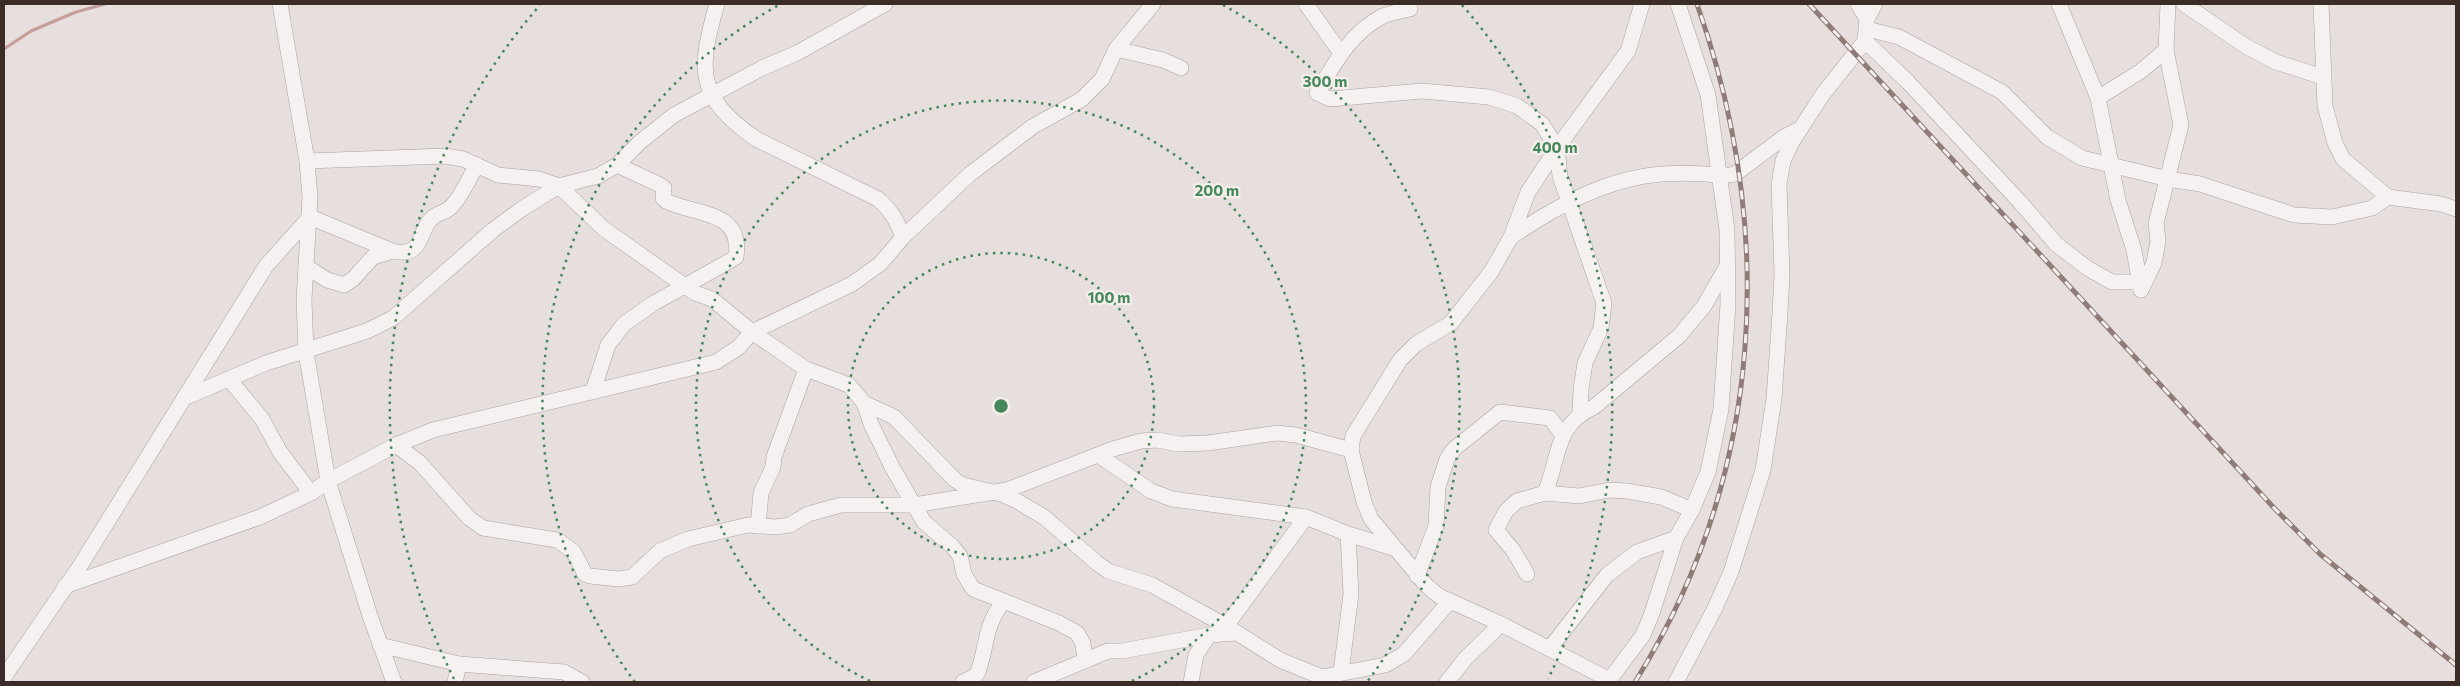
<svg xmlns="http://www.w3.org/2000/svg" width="2460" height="686" font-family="Commissioner,sans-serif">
	<rect width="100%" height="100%" fill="#e6dfde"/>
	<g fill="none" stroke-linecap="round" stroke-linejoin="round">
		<polyline stroke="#c59d9a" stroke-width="3" points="4,49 31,31 76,12 105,4"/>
		<g stroke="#aca2a0" stroke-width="16">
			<g id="minor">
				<polyline points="280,4 307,161 310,197 304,300 306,352 328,481 371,619 394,682"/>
				<path d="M 717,4 C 698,70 696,97 756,139 L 878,199 C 891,210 897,221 903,237"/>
				<polyline points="1306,4 1340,52"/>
				<polyline points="2059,4 2098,98 2118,200 2134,250 2141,290"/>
				<polyline points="2184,4 2247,47 2276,62 2323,77"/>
				<polyline points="2321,4 2325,106 2335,143 2343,159 2388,197"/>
				<path d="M 1410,9 C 1401,11 1391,13 1383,16 C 1351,32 1334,64 1317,93 L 1330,99 L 1422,91 L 1489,97 L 1517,106 L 1542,124 L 1557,148 L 1560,176 L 1604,303 L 1601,328 L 1585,363 L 1581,389 L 1580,413"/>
				<polyline points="1867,19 1875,4"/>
				<polyline points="1867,29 1899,37 2002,92 2047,137 2082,158 2168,179 2200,184 2294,215 2332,217 2372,208 2388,197 2441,204 2456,209"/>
				<polyline points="1865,41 1908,82 2020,202 2056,244 2087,268 2112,282 2140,282"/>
				<polyline points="1116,49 1163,60 1181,68"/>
				<polyline points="2098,98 2141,71 2166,50"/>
				<polyline points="307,161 445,156 463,159 498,175 539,179 559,186 604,229 695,293 712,299 752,332 806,369 849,385 864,403 894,417 955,480 963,485 1001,494 1017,501 1044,517 1097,563 1108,571 1152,585 1226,626 1280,660 1322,677 1329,682"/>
				<path d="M 310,217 L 392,251 C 425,258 417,232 432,218 C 437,213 444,213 450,208 C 461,198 469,178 477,165"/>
				<path d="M 1511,237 C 1555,207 1607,178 1662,174 C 1676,173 1690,173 1704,174 C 1715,174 1724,177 1735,174 L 1784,137 L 1800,129"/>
				<polyline points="307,267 327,280 344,285 353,279 373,257 392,251"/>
				<polyline points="2141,290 2154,263 2158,241 2156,223 2181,125 2166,50 2168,4"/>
				<polyline points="229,379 262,419 280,452 311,493"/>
				<path d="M 593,391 L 608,345 L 624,324 L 654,303 L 728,262 L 736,257 C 743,210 697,216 666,201 L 663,198 L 664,188 L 658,184 L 617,165"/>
				<polyline points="184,398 266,363 367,331 393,318 493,230 523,208 559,186 598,176 617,165 640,142 674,115 762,68 797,53 885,4"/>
				<polyline points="864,403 871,424 892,467 914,505 924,522 953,547 960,556 964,574 973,589 1059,623 1077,633 1083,643 1085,661"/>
				<polyline points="396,445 420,463 469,518 483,528 557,540 573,551 585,574 590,576 618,579 632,577 660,551 688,539 748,525 775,527 790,525 808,514 841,505 914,505 1007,490 1113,449 1141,441 1157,440 1179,444 1208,443 1277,433 1296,435 1351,450"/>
				<polyline points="1098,455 1151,491 1172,499 1306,517 1348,534 1393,548"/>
				<path d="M 1545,493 C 1560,457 1554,425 1594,407 L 1679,336 L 1704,306 L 1727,266"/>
				<polyline points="758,526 761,493 773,467 774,457 806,369"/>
				<polyline points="1527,574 1513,550 1496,530 1506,511 1517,501 1545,493 1579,496 1609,490 1627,491 1661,497 1692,510"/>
				<polyline points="1417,576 1436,526 1438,487 1447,459 1454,449 1500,412 1550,418 1562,434"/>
				<polyline points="65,586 260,517 311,493 328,481 396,445 433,430 716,362 739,347 752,332 852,284 880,264 903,237 970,174 1032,127 1082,99 1102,79 1116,49 1153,4"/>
				<polyline points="1226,626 1306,517"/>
				<polyline points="380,645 459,664 564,672 582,682"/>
				<polyline points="1550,648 1607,575 1637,552 1676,538"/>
				<polyline points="1341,672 1351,594 1348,534"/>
				<polyline points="4,677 80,566 266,266 310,217"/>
				<polyline points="1322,677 1385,665 1404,654 1450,601"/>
				<polyline points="1610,680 1501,624 1439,596 1427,586 1371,519 1364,502 1351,450 1353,436 1400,360 1416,344 1451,323 1491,272 1511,237 1528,192 1557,148 1628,51 1642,4"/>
				<polyline points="455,682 459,664"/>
				<path d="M 963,682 L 975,676 L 978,672 C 988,643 984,626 1004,601"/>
				<polyline points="1034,682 1108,651 1122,651 1209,635 1236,633"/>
				<polyline points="1191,682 1196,655 1209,635"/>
				<polyline points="1447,682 1466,658 1501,624"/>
				<polyline points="1608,682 1643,635 1652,613 1676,538 1692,510 1708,472 1721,409 1728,304 1727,230 1708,95 1678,4"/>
				<polyline points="1676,682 1715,608 1731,572 1763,470 1774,399 1780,313 1782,274 1779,184 1783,161 1792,142 1823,94 1865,41 1867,19 1858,4"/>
			</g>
		</g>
		<use href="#minor" stroke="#f5f1f0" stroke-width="15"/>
		<g stroke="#8f7c78" stroke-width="5">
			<g id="rail">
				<polyline points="1809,4 2275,509 2320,554 2456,665"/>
				<path d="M 1635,682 C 1765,475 1777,231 1697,4"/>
			</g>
		</g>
		<use href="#rail" stroke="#f4eeed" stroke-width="3" stroke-dasharray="9" stroke-linecap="butt"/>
	</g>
	<g fill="none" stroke="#44885a" stroke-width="2.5" stroke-dasharray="2.5 5">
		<circle cx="1001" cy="406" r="153"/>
		<path d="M870 681A305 305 0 1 1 1132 681"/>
		<path d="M635 682A458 458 0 0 1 779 5M1223 5A458 458 0 0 1 1367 682"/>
		<path d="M454 679A611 611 0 0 1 540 5M1462 5A611 611 0 0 1 1548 679"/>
	</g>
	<circle cx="1001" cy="406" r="8" fill="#44885a" stroke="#f4eeed" stroke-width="2.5"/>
	<g font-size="15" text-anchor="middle" font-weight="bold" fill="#44885a" stroke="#f4eeed" stroke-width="4.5" stroke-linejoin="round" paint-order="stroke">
		<text x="1325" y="87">300 m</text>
		<text x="1555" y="153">400 m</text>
		<text x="1217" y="196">200 m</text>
		<text x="1109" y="303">100 m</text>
	</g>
	<rect width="2460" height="686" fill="none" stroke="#3c2c28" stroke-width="10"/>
</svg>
